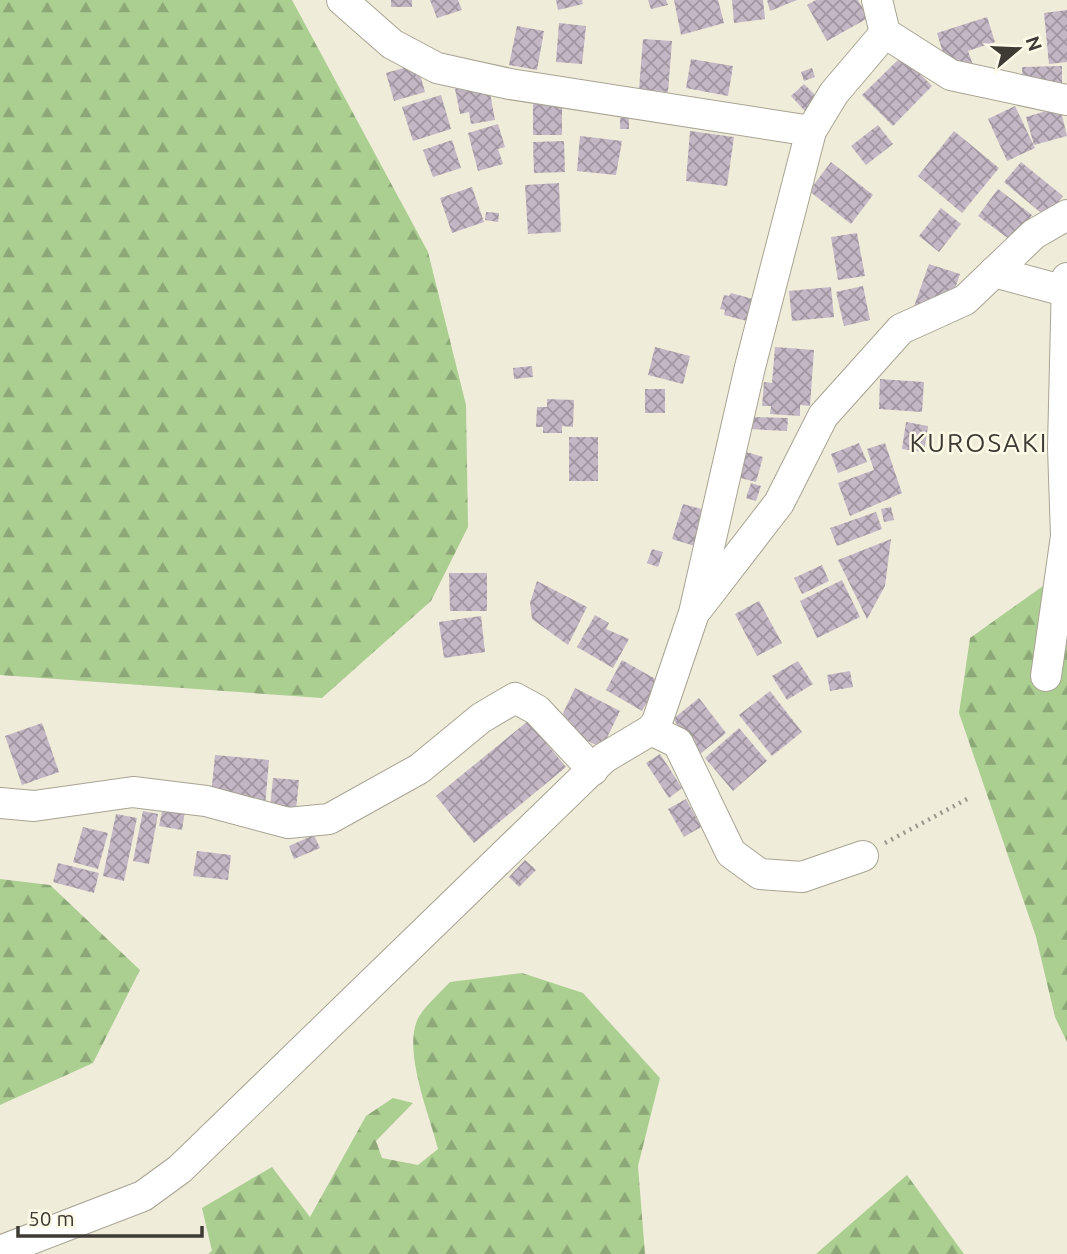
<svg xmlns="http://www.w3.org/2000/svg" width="1067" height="1254" font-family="Ubuntu,sans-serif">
	<defs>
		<pattern id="forest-firs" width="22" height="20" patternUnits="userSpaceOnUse" patternTransform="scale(1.75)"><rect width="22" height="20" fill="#abce91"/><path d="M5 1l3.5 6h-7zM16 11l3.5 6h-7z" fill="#8ca877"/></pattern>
		<pattern id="building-cross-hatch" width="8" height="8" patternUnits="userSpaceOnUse" patternTransform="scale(1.75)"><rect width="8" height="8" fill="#c3b7c5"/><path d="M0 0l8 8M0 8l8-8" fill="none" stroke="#a096a1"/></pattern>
	</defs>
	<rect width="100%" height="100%" fill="#f0ecda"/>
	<g fill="url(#forest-firs)">
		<polygon points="0,0 292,0 428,252 466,405 468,527 431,601 322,698 0,675"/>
		<polygon points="1067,569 1067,1042 1055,1017 1036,937 959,713 970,638"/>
		<polygon points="0,879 50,885 140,970 93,1063 0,1105"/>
		<path d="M 522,973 L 583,993 L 660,1078 L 638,1166 L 645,1254 L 208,1254 L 212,1251 L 202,1208 L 272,1167 L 310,1217 L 366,1116 L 393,1098 L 413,1103 L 376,1141 L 382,1158 L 418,1165 L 438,1149 C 430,1116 400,1046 420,1015 C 428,1003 440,993 450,982 Z"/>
		<polygon points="907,1175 964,1254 816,1254"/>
	</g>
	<g fill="url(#building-cross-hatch)">
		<rect x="391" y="0" width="21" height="7"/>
		<polygon points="430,0 458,0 462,10 437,18"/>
		<polygon points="556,0 582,0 583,4 558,10"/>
		<polygon points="648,0 666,0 668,5 651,9"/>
		<polygon points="674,0 718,0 724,23 681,35"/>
		<polygon points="732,0 763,0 765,19 734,23"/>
		<polygon points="767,0 797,0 770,11"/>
		<polygon points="816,0 858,0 868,18 827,41 807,5"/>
		<polygon points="1067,10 1067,62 1049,64 1044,13"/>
		<polygon points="987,17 995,42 968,51 973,65 949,73 937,33"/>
		<polygon points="559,23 586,26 582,64 556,62"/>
		<polygon points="517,26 544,31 537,70 509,65"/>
		<polygon points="643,39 672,41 668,92 639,89"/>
		<polygon points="1011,49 1013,56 1002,58 1000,52"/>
		<polygon points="902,56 932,86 893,126 862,95"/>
		<polygon points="691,59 733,66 728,96 686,88"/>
		<polygon points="417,64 425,92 394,101 386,73"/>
		<polygon points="1062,66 1062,86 1023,87 1022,67"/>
		<polygon points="812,68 815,77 804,81 801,72"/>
		<polygon points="488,82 495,120 471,124 469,112 460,114 455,89"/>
		<polygon points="804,84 818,98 805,111 791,96"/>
		<polygon points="441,95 451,129 413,141 402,107"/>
		<rect x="533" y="99" width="29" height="36"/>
		<polygon points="1015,106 1035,148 1007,161 988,119"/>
		<polygon points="1060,107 1067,136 1034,145 1026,117"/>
		<polygon points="629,117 629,129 620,129 620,118"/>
		<polygon points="498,124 505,147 498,149 503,164 478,171 468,133"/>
		<polygon points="878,125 893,144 866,165 851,146"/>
		<polygon points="690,131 734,137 727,186 686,181"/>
		<polygon points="954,131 999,168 962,213 918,176"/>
		<polygon points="580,136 622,141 616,175 577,171"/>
		<polygon points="452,140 461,168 433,177 423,150"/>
		<polygon points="564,141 565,172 534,173 533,142"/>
		<polygon points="831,162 873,195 851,224 809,191"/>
		<polygon points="1021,162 1063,196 1046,217 1004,182"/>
		<polygon points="559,183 561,232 528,234 525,185"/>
		<polygon points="472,187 484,222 452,233 440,198"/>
		<polygon points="998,189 1032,215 1013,242 978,216"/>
		<polygon points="941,208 961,224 939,252 919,236"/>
		<polygon points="486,212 499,213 498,222 485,220"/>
		<polygon points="857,233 865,276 838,280 831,237"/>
		<polygon points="929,264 960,274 952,297 911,315"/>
		<polygon points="863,286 870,320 844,326 836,292"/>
		<polygon points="831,287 834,317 792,321 789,291"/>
		<polygon points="731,293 753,299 747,321 724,315 725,310 720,309 724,295 729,296"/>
		<polygon points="655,347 690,356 683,384 648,375"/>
		<polygon points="775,347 814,350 810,406 800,405 800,416 770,414 771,406 762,406 764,382 772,383"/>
		<polygon points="532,366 533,377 514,379 513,368"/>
		<polygon points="880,379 924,382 922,412 879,409"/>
		<rect x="645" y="389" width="20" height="24"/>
		<polygon points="547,399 574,400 573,427 562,426 562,433 543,433 543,427 536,427 537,407 547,407"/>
		<polygon points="750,417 788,418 787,431 750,429"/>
		<polygon points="906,422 928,426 924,452 902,449"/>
		<rect x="569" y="437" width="29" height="44"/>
		<polygon points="859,443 867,462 838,473 831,454"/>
		<polygon points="885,443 902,493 850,516 838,483 874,470 867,449"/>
		<polygon points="740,450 763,457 756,482 733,476"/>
		<polygon points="751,483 761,486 756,501 746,498"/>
		<polygon points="683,504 709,511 698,547 672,539"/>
		<polygon points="891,507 894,520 884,522 881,509"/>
		<polygon points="876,512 882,529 837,546 830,528"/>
		<polygon points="891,539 885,586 867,619 838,560"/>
		<polygon points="652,549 663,552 658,567 647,563"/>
		<polygon points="822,565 829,581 802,594 794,578"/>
		<polygon points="449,573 487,573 487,611 450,611"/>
		<polygon points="842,580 860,617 817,638 800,601"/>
		<polygon points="537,581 587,607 568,645 532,619 530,603"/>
		<polygon points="759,601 782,643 757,656 735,614"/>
		<polygon points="595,615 609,623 606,629 629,639 613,668 577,647"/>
		<polygon points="481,616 485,652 444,658 439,622"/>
		<polygon points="622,660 659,681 642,711 606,690"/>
		<polygon points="798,661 813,684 787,700 772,676"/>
		<polygon points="850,671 853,687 830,691 827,675"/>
		<polygon points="575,688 620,711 602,748 557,726"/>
		<polygon points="770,691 802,732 772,756 739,715"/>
		<polygon points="699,698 726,733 700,754 673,719"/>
		<polygon points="528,721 566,767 474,843 436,796"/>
		<polygon points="42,723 59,772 22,785 5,736"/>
		<polygon points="739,728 767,761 733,791 705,758"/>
		<polygon points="660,754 682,788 669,798 646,763"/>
		<polygon points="215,755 269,760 265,807 211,796"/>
		<polygon points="273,778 299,780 296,810 270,808"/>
		<polygon points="686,799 701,827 684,837 668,809"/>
		<polygon points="163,807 185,811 182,830 159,826"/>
		<polygon points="143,811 158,814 149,864 133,861"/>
		<polygon points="116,814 137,818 124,881 103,876"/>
		<polygon points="83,827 108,833 98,869 73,862"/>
		<polygon points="314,835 320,848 294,859 289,846"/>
		<polygon points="197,851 231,855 228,880 193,876"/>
		<polygon points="525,860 536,870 519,887 509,877"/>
		<polygon points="58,863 99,873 94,893 53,882"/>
	</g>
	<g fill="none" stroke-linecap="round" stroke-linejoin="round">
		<g stroke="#a8a493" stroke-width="32">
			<g id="minor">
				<polyline points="342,0 392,44 437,68 510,84 811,131"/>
				<polyline points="877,0 885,33 951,75 1067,100"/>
				<polyline points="994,272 1065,291"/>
				<polyline points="698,608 779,503 823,416 901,329 965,300 1034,234 1067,215"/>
				<polyline points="1046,676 1066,536 1063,447 1067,278"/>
				<polyline points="651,730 678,743 731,853 760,874 802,877 863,856"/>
				<polyline points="0,803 34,806 133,792 206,801 288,823 329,819 419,769 481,718 515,698 537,710 593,770"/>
				<polyline points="0,1251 143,1196 180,1169 604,758 651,730 657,722 694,613 750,367 811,131 834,93 885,33"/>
			</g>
		</g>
		<polyline stroke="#9a978b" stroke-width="4.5" stroke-dasharray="2 5" stroke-linecap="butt" points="885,843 969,798"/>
		<use href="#minor" stroke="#fff" stroke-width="30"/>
	</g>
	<g text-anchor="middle" stroke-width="5" stroke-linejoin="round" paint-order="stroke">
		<g font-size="26" letter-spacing="2" fill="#3d3b34" stroke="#fefae7">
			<text x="979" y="452">KUROSAKI</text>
		</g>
	</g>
	<g transform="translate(1018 49) rotate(71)" stroke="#fefae7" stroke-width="5" paint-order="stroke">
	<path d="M0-5L12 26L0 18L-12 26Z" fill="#3d3b34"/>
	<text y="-10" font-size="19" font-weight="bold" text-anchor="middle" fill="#3d3b34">N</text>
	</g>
	<path d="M18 1226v10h184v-10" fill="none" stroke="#3d3b34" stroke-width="3.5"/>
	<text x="28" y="1226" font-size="21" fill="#3d3b34" stroke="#fefae7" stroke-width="5" paint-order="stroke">50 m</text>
</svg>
